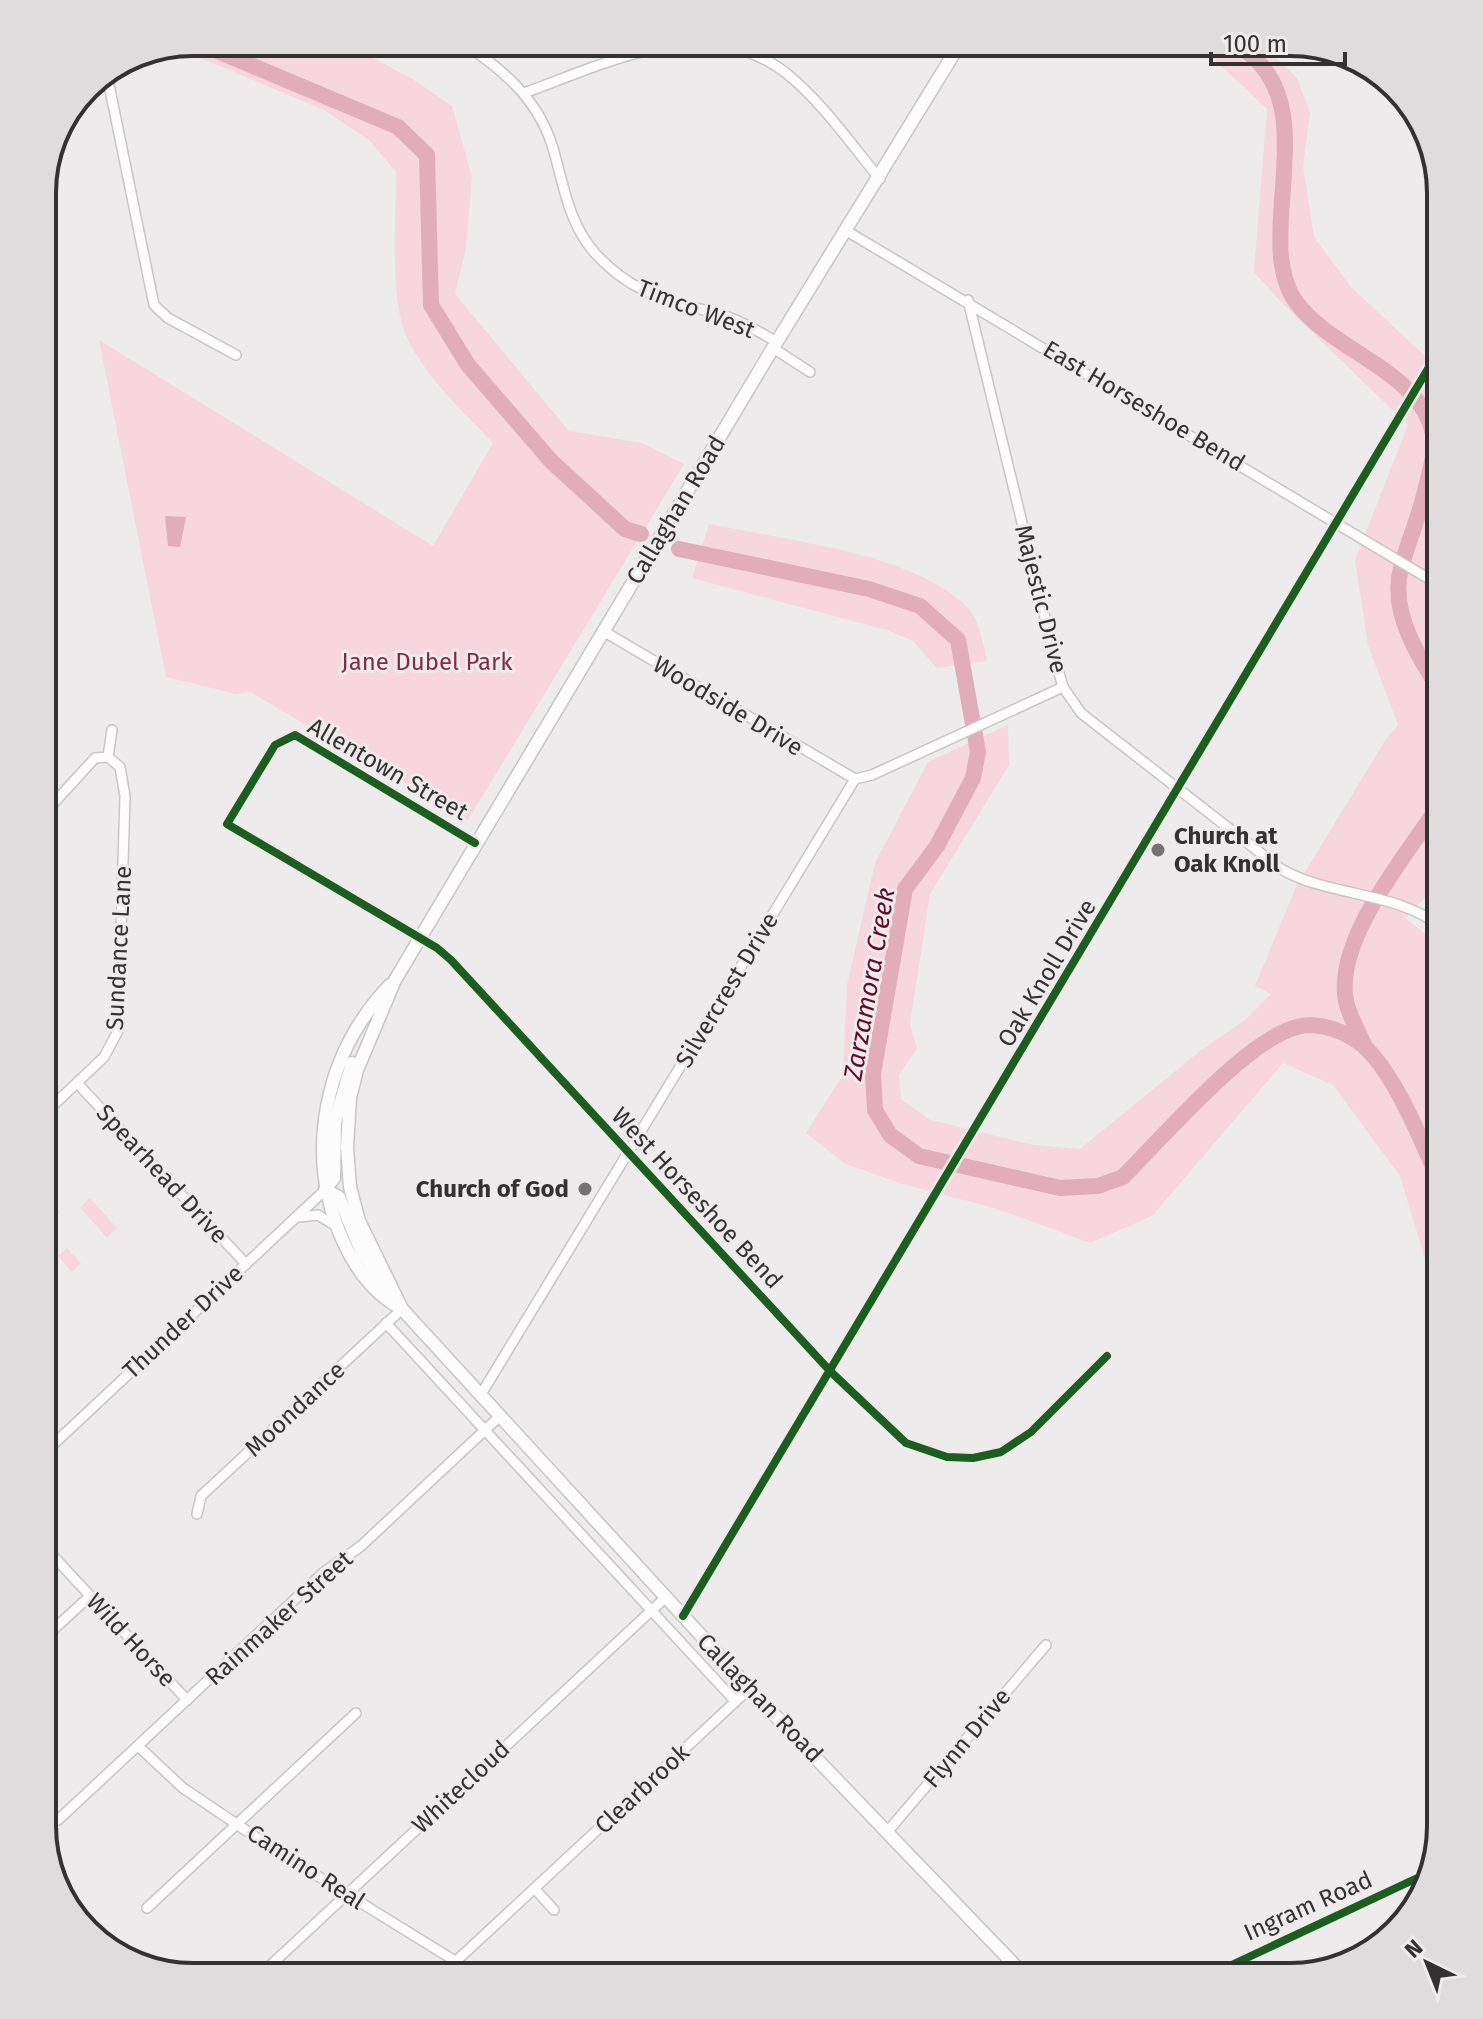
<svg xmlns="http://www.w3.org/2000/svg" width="1483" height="2019" font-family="'Fira Sans',sans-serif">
	<rect width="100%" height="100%" fill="#eeebec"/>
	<g fill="#f7d6dd">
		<path d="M 193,42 L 349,45 L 414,80 L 452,106 L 472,177 L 466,248 L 455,294 L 569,431 L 642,443 L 684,464 L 468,820 L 250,692 L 236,694 L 166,677 L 99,340 L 433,546 L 493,443 C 463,411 411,364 401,320 C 391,276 396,218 396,172 L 369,140 L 324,110 L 177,48 Z"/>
		<polygon points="1196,42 1260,42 1297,78 1310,113 1303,166 1314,237 1351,287 1441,371 1441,882 1405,918 1441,946 1441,1299 1432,1282 1400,1176 1333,1085 1283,1063 1152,1216 1090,1243 1001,1210 899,1183 844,1163 806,1133 843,1075 847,985 875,863 928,762 1008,725 1009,765 930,894 910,1024 917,1048 899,1075 901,1099 930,1120 1034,1145 1080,1149 1200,1051 1245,1020 1271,994 1255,986 1296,887 1386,739 1398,725 1368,645 1355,560 1408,425 1281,302 1254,272 1267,109"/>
		<path d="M 709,524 C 780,539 920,554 969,609 C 980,622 983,645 987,661 L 937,668 L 913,641 L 887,630 L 692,578 Z"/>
		<polygon points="42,1193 60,1212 47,1224 42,1218"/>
		<polygon points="90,1198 117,1228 107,1238 80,1207"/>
		<polygon points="67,1248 81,1263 72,1272 58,1256"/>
	</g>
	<polygon fill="#e1adb8" points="165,516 186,517 180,547 168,546"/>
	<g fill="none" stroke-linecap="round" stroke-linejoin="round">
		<g stroke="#e1adb8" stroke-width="16">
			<polyline points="196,42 398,127 427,155 431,305 468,365 551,461 625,529 641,534"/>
			<path d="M 1235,42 C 1244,50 1255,57 1262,66 C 1315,129 1254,243 1296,302 C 1333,353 1425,371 1434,440 C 1436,454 1429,473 1426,487 C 1420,515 1408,541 1401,568 C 1389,611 1419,658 1441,692"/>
			<path d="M 679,549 L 869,589 L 920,606 L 958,640 L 978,752 L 973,778 L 937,846 L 905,889 L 873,1074 L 875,1110 L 890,1135 L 919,1156 L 1060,1188 L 1098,1186 L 1123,1177 C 1163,1137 1246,1040 1297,1027 C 1320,1021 1348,1032 1365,1047 C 1398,1079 1422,1143 1441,1185"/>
			<path d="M 1365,1047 C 1359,1032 1349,1016 1346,1001 C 1334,939 1408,853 1441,803"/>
		</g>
		<g stroke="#c7c5c6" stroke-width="12">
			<g id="minor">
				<path d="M 462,42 C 502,69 537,98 552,145 C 564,184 567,220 594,252 C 635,298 673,300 728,317 C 745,323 761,333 777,342"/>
				<polyline points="107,75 154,305 168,318 236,355"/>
				<path d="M 524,93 C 605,64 706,11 786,73 C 822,102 850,143 880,179"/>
				<polyline points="845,230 1441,586"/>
				<path d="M 968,300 L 1055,659 L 1063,687 L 1081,713 L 1281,869 C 1329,897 1397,891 1441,927"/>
				<polyline points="773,348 810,372"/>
				<polyline points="603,631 855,779"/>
				<polyline points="108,757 112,730"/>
				<polyline points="42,816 95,758 108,757"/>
				<polyline points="475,843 295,735 275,745 227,824 437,948 451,960 831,1372 906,1443 947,1457 973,1458 1001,1452 1031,1432 1107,1356"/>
				<polyline points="77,1083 246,1264"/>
				<polyline points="42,1116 104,1057 118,1031 125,796 120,767 108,757"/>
				<polyline points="299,1217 318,1215 336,1226"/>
				<polyline points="386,1323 735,1701"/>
				<polyline points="480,1396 855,779 872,775 1063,687"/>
				<polyline points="42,1455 325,1190"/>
				<polyline points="197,1514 201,1496 402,1309"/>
				<polyline points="42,1544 187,1700"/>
				<polyline points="683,1616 1441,347"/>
				<polyline points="42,1640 90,1596"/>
				<polyline points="138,1746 183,1788 269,1846 481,1977"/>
				<polyline points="58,1820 323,1573 361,1546 500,1416"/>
				<polyline points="888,1831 1046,1645"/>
				<polyline points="535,1889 554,1910"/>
				<polyline points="147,1908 356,1713"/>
				<polyline points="258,1977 666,1597"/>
				<polyline points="439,1977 749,1689"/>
				<polyline points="1206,1977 1428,1873"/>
			</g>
		</g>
		<g stroke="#c7c5c6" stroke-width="15">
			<g id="major">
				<polyline points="961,42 773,348 395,980 357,1070 350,1098 347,1147 350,1187 359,1221 402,1309 761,1701 1026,1977"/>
				<path d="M 390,985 C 324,1054 304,1154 343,1241 C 356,1270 374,1294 402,1309"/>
				<polyline points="352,1063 335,1122 334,1178 325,1190 339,1197 362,1253 389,1293"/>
			</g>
		</g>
		<use href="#minor" stroke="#fcfcfc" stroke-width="9"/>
		<use href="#major" stroke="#fcfcfc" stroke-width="12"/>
		<g stroke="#efeaeb" stroke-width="13">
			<g id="cycleway">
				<polyline points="475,843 295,735 275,745 227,824 437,948 451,960 831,1372 906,1443 947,1457 973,1458 1001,1452 1031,1432 1107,1356"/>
				<polyline points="683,1616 1441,347"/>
				<polyline points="1206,1977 1428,1873"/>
			</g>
		</g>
		<use href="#cycleway" stroke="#1b5e20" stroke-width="8"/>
	</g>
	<g fill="#747272" stroke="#efeaeb" stroke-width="3">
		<circle cx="1158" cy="850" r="8"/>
		<circle cx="585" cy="1189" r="8"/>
	</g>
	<g text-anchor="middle" stroke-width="6" stroke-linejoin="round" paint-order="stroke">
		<g font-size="24" fill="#333131" stroke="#efeaeb">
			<text transform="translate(696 309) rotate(21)" y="8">Timco West</text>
			<text transform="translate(1144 406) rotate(31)" y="8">East Horseshoe Bend</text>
			<text transform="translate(676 510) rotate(-59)" y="8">Callaghan Road</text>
			<text transform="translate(1041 599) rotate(76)" y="8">Majestic Drive</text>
			<text transform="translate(728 706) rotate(31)" y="8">Woodside Drive</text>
			<text transform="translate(388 769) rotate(30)" y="8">Allentown Street</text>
			<text transform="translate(119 948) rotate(-87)" y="8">Sundance Lane</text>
			<text transform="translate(1047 973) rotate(-59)" y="8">Oak Knoll Drive</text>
			<text transform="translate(727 990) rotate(-59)" y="8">Silvercrest Drive</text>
			<text transform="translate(162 1174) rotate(47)" y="8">Spearhead Drive</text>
			<text transform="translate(697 1198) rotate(47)" y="8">West Horseshoe Bend</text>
			<text transform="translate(183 1322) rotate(-43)" y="8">Thunder Drive</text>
			<text transform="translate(295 1409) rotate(-43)" y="8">Moondance</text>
			<text transform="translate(279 1618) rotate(-42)" y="8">Rainmaker Street</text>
			<text transform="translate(131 1640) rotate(47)" y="8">Wild Horse</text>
			<text transform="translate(760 1698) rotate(46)" y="8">Callaghan Road</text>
			<text transform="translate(967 1738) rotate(-50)" y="8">Flynn Drive</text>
			<text transform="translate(461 1787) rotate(-43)" y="8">Whitecloud</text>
			<text transform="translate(642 1789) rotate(-43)" y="8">Clearbrook</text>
			<text transform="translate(306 1867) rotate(33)" y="8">Camino Real</text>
			<text transform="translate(1308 1906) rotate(-24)" y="8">Ingram Road</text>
		</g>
		<g font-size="24" fill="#812b45" stroke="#efeaeb">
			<text x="427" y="670">Jane Dubel Park</text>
		</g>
		<g font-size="24" font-weight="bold" fill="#333131" stroke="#efeaeb" text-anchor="start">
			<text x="1174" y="844">Church at<tspan x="1174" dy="28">Oak Knoll</tspan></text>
			<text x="569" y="1197" text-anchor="end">Church of God</text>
		</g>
		<g font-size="26" font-style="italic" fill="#610a2c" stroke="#efeaeb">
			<text transform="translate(869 984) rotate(-80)" y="9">Zarzamora Creek</text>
		</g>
	</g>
	<path d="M0 0H1483V2019H0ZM193 56H1290A137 137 0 0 1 1427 193V1826A137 137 0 0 1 1290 1963H193A137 137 0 0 1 56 1826V193A137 137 0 0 1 193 56Z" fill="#e0dbdc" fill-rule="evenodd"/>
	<path fill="none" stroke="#333131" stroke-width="4" d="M193 56H1290A137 137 0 0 1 1427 193V1826A137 137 0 0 1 1290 1963H193A137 137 0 0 1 56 1826V193A137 137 0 0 1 193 56Z"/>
	<g transform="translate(1427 1963) rotate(317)" stroke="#efeaeb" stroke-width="6" paint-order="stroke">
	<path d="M0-6L14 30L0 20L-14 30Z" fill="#333131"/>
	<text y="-12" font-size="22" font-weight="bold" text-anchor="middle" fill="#333131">N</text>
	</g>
	<path d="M1211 52v12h134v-12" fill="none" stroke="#333131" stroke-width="4"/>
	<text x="1223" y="52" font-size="24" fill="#333131" stroke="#efeaeb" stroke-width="6" paint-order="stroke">100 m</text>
</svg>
